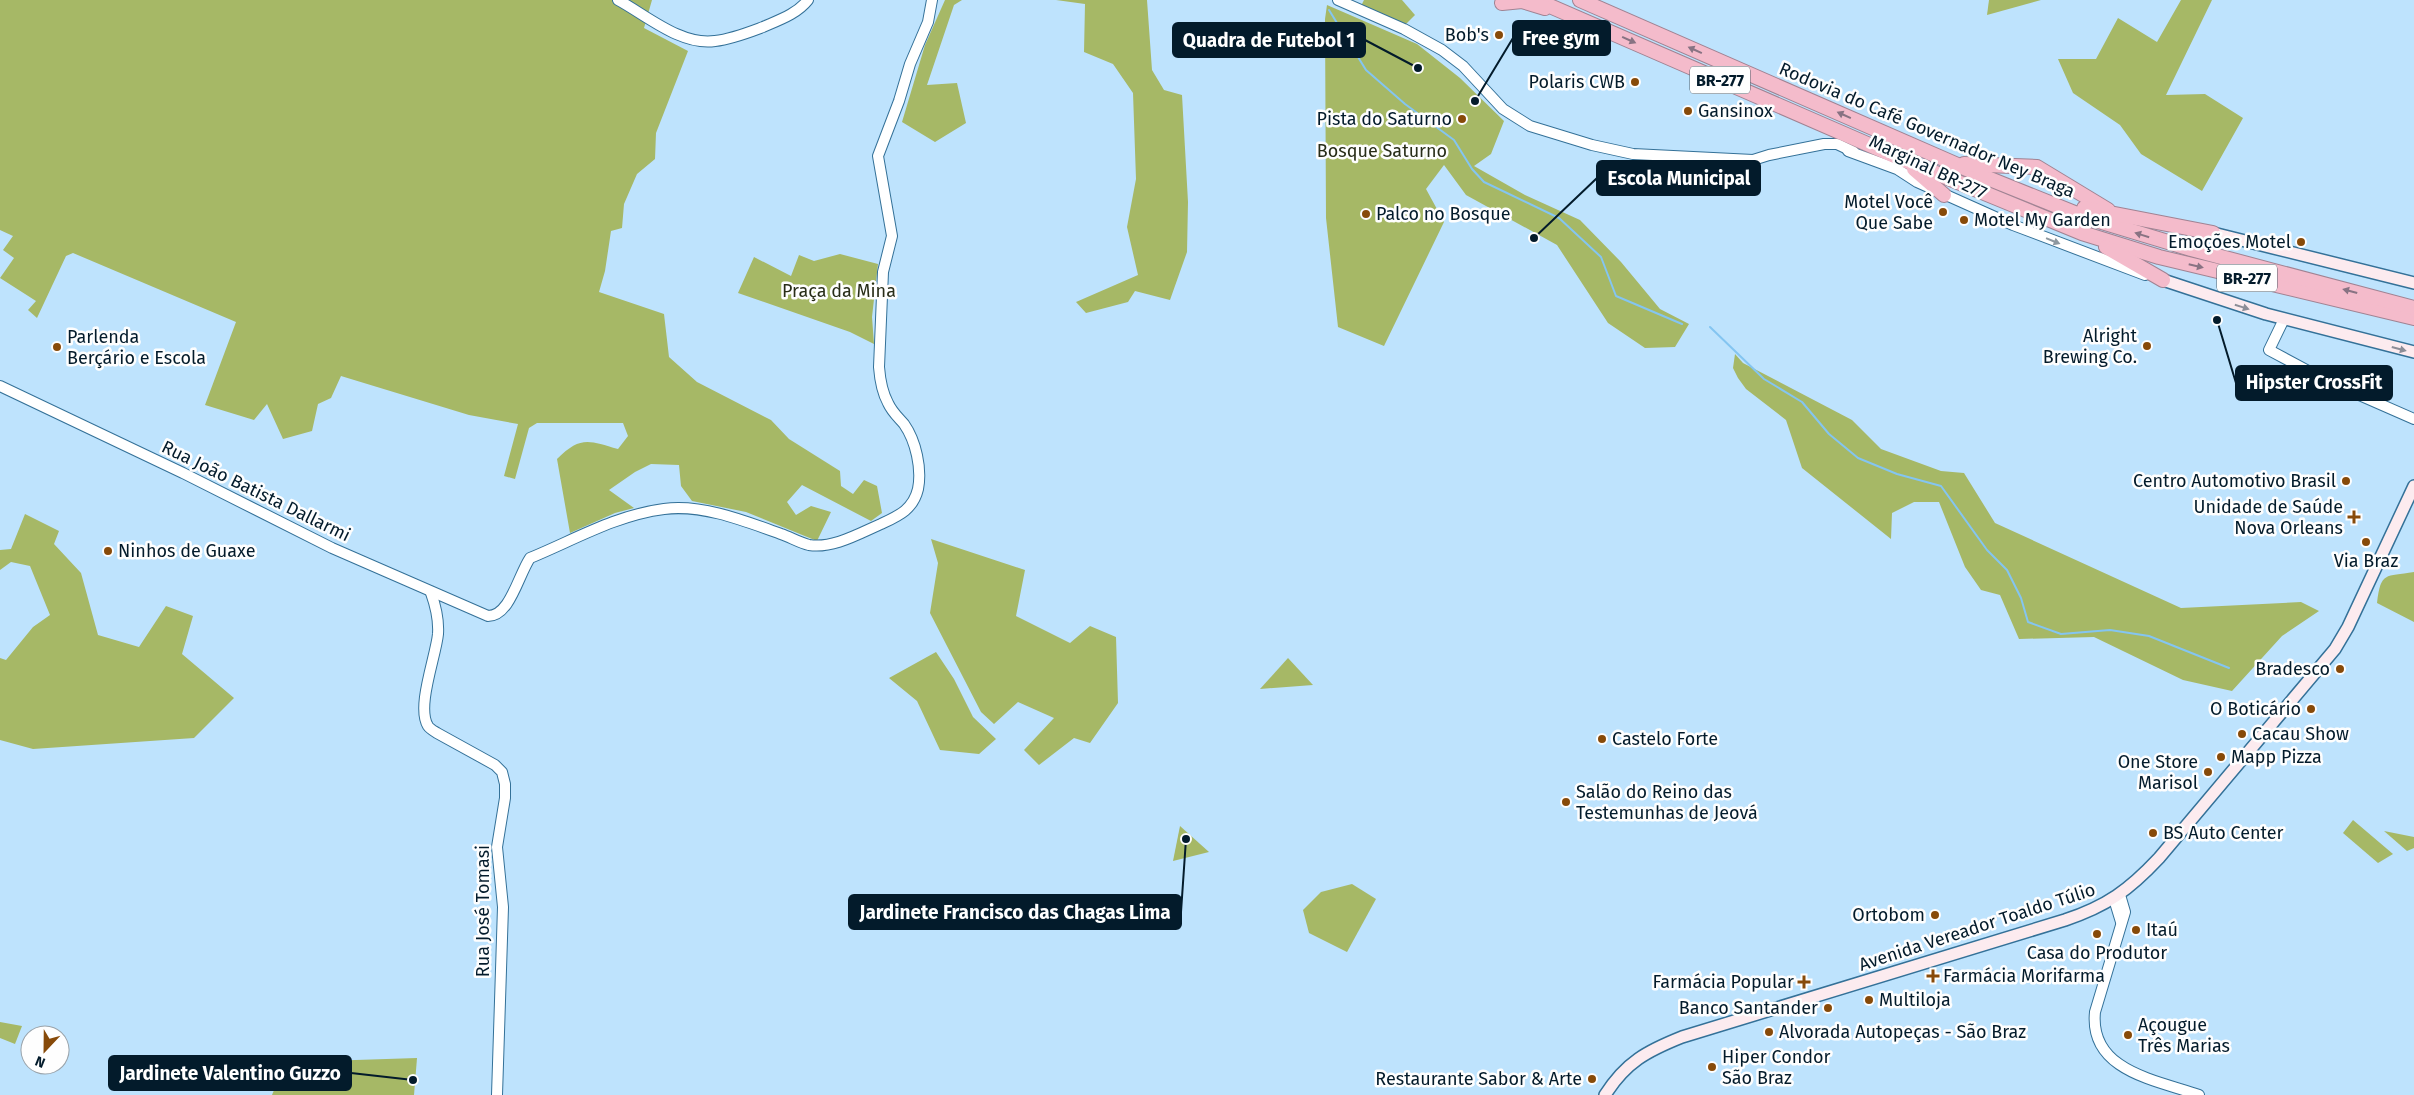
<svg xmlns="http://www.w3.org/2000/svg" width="2414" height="1095" font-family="'Fira Sans',sans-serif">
	<rect width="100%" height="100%" fill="#bee3fd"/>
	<g fill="#a6b866">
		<path d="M 0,0 L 652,0 L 644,28 L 688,51 L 656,133 L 655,159 L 637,174 L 624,204 L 622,228 L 611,231 L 605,271 L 599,292 L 664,314 L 669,357 L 697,382 L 771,420 L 789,439 L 840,471 L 841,486 L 853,494 L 864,480 L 877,486 L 882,513 L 871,521 L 802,485 L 787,502 L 796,515 L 811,506 L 831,512 L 817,541 L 746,512 L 692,501 L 681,486 L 679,465 L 651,464 L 635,472 L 609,490 L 634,508 L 615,513 L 570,533 L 557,459 C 580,436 588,440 618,449 L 628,436 L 623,423 L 537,423 L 529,428 L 515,479 L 504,476 L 518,424 L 469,415 L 341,376 L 331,398 L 318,404 L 312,431 L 283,439 L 267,404 L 254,420 L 205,405 L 236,322 L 73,253 L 66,256 L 37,318 L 28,310 L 36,301 L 0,278 L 14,258 L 3,250 L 13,236 L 0,230 Z"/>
		<polygon points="945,0 962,0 954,5 927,85 957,83 966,123 935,142 902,122 925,45"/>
		<polygon points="1056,0 1147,0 1152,70 1164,90 1182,95 1188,202 1187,252 1170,300 1135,291 1128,302 1086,313 1076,302 1138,275 1127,227 1136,179 1133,93 1113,64 1084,52 1085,4"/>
		<polygon points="1364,0 1402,0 1415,15 1404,26 1361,6"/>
		<polygon points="1989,0 2041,0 1987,15"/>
		<polygon points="2181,0 2212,0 2166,95 2205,94 2243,118 2202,191 2141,154 2120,125 2073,93 2058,59 2096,59 2118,18 2157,42"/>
		<polygon points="1327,5 1417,44 1460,78 1504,121 1491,154 1474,166 1525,195 1580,220 1621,262 1660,309 1689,324 1675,347 1645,348 1608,323 1557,245 1466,195 1444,165 1426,189 1444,222 1384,346 1338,327 1326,218 1325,19"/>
		<polygon points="840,254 878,264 872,317 874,344 850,332 738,293 754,257 791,276 799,255 814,261"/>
		<polygon points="1735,354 1743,363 1852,420 1881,449 1941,471 1964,473 1995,523 2181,608 2301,602 2319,611 2282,636 2232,691 2183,680 2094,637 2019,639 2000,595 1981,590 1965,567 1939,502 1914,502 1892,513 1891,539 1802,468 1786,420 1746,389 1738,378 1733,368"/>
		<polygon points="25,514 59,531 54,544 81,573 98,635 139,647 166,606 193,616 182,654 234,698 194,738 33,749 0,740 0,658 6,660 33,627 50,615 30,566 11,562 0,570 0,550 11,549"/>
		<polygon points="931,539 1025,570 1016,616 1070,643 1090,626 1116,637 1118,703 1090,743 1074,738 1039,765 1024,750 1054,718 1018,702 994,724 981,712 930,613 938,563"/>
		<path d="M 2414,572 L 2414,622 L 2377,603 C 2381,571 2385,577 2414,572 Z"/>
		<polygon points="936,652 954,679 973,717 996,739 979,754 940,750 917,701 889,678"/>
		<polygon points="1288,658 1313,685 1260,689"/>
		<polygon points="2353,820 2393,854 2378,863 2343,833"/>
		<polygon points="1180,826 1209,852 1173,861"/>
		<polygon points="2384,831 2414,837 2414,848 2407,851"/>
		<polygon points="1352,884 1376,899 1347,952 1309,933 1303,910 1321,892"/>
		<polygon points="0,1022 22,1026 15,1044 0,1038"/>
		<polygon points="417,1058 414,1095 272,1095 279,1078 294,1062"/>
	</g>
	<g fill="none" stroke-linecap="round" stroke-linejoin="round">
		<g stroke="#84c5f1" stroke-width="2">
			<polyline points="1329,10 1366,70 1405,104 1454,140 1472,169 1484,182 1559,218 1601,257 1616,296 1682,324"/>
			<polyline points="1710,327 1764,379 1802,402 1829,434 1858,458 1897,474 1941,486 1987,550 2007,570 2021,598 2028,622 2061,634 2110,630 2149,636 2229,668"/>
		</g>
		<g stroke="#347198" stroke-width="12">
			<g id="tertiary">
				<path d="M 618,0 C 646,15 681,46 715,41 C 732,39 747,33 763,27 C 779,20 797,14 808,0"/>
				<polyline points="1338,0 1404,29 1442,50 1463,66 1503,109 1530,126 1592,145 1633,154 1753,160 1769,155 1824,144 1837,144 1854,152"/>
				<polyline points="1848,151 1897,169 1917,182 2013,225 2145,275"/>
				<polyline points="2284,319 2269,350 2325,380 2414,419"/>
				<path d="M 0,386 L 183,473 L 332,548 L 488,616 C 510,616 518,576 530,558 C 574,540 616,515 664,509 C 703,504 745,521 781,534 C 790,537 800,543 809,545 C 833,549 860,533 881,524 C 898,516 913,510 918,489 C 922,469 916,441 904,424 C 898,417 892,412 888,403 C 882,392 880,380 879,367 L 883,272 L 892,236 L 878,156 L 899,101 L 910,64 L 928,22 L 932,0"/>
				<path d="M 431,593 C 436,607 439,619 438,634 C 436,656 416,707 428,726 C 430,729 434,731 437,733 L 495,765 L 502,772 L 505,784 L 505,798 L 497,847 L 503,907 L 497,1095"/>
				<path d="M 2120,895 L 2125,912 L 2095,1012 C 2089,1071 2156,1080 2199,1095"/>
				<polyline points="2114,899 2121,922"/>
			</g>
		</g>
		<g stroke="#347198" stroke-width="14">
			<g id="secondary">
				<polyline points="2213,233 2414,283"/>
				<polyline points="2163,280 2266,314 2414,352"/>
				<path d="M 1605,1095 C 1626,1062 1647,1051 1682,1037 L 2065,920 C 2107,906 2129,890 2159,858 L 2335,649 L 2348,627 L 2414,486"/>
			</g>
		</g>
		<g stroke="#a08393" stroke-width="16">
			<g id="motorway">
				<polyline points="1536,0 1904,160 2082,233 2159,257 2414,318"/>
				<polyline points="1580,0 1985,177 2082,216 2191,249 2414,308"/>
				<polyline points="1502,3 1522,1 1545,8"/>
				<polyline points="1964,164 2037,167 2108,210"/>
				<polyline points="1914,169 1944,195"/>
				<polyline points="2084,208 2213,233"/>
				<polyline points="2106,247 2163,280"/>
			</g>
		</g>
		<use href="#tertiary" stroke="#fff" stroke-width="10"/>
		<use href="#secondary" stroke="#fcebef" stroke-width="11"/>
		<use href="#motorway" stroke="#f4bbcb" stroke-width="14"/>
	</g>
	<defs><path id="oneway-solid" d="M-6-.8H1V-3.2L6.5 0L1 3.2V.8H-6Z" transform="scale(1.25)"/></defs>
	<g fill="#887383">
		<use href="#oneway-solid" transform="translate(1629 40) rotate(24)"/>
		<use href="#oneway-solid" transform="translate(1695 50) rotate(-156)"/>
		<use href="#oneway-solid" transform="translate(1844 115) rotate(-156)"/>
		<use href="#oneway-solid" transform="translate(2142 235) rotate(-163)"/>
		<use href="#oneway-solid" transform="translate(2196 266) rotate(13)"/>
		<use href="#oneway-solid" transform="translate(2350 291) rotate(-165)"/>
	</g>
	<use fill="#8e98a0" href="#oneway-solid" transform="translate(2053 241) rotate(22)"/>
	<g fill="#8c8d97">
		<use href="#oneway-solid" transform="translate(2242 307) rotate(17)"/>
		<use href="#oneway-solid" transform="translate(2399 349) rotate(15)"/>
	</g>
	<g fill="#874a09" stroke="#fefefe" stroke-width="2">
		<circle cx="1499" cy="35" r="5"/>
		<circle cx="1635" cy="82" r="5"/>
		<circle cx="1688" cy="111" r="5"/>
		<circle cx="1462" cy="119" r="5"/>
		<circle cx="1943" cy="212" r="5"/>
		<circle cx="1366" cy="214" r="5"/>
		<circle cx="1964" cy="220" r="5"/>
		<circle cx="2301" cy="242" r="5"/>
		<circle cx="2147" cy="346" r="5"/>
		<circle cx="57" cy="347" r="5"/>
		<circle cx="2346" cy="481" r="5"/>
		<path d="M2351.5 509.5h5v5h5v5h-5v5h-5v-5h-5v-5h5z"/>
		<circle cx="2366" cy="542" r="5"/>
		<circle cx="108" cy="551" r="5"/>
		<circle cx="2340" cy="669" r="5"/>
		<circle cx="2311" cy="709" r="5"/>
		<circle cx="2242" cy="734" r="5"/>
		<circle cx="1602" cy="739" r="5"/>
		<circle cx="2221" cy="757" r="5"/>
		<circle cx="2208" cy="772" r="5"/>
		<circle cx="1566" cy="802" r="5"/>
		<circle cx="2153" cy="833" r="5"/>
		<circle cx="1935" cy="915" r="5"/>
		<circle cx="2136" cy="930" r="5"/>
		<circle cx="2097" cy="934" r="5"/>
		<path d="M1930.5 968.5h5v5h5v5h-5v5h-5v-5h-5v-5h5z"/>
		<path d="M1801.5 974.5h5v5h5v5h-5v5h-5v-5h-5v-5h5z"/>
		<circle cx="1869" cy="1000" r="5"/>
		<circle cx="1828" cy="1008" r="5"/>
		<circle cx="1769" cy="1032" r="5"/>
		<circle cx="2128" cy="1035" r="5"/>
		<circle cx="1712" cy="1067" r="5"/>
		<circle cx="1592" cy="1079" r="5"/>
	</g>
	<g text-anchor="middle" stroke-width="5" stroke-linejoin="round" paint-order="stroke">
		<g fill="#fefefe" stroke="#4e5f6a" stroke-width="1">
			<rect x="1690" y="66.5" width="60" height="27" rx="4"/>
			<rect x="2217" y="264.5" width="60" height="27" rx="4"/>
		</g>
		<g font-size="16" font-weight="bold" fill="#031b2b">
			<text x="1720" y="86">BR-277</text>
			<text x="2247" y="284">BR-277</text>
		</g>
		<g font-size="18" fill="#031b2b" stroke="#fefefe" text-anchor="start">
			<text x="1489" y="41" text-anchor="end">Bob's</text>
			<text x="1625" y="88" text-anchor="end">Polaris CWB</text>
			<text x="1698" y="117">Gansinox</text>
			<text x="1452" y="125" text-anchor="end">Pista do Saturno</text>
			<text x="1933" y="208" text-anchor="end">Motel Você<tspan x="1933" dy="21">Que Sabe</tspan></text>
			<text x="1376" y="220">Palco no Bosque</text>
			<text x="1974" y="226">Motel My Garden</text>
			<text x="2291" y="248" text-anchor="end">Emoções Motel</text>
			<text x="2137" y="342" text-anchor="end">Alright<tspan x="2137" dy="21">Brewing Co.</tspan></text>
			<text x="67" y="343">Parlenda<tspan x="67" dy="21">Berçário e Escola</tspan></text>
			<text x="2336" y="487" text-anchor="end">Centro Automotivo Brasil</text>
			<text x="2343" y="513" text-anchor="end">Unidade de Saúde<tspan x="2343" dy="21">Nova Orleans</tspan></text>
			<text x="118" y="557">Ninhos de Guaxe</text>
			<text x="2366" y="567" text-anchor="middle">Via Braz</text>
			<text x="2330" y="675" text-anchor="end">Bradesco</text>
			<text x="2301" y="715" text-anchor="end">O Boticário</text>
			<text x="2252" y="740">Cacau Show</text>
			<text x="1612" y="745">Castelo Forte</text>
			<text x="2231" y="763">Mapp Pizza</text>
			<text x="2198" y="768" text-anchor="end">One Store<tspan x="2198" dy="21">Marisol</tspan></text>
			<text x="1576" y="798">Salão do Reino das<tspan x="1576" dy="21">Testemunhas de Jeová</tspan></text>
			<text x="2163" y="839">BS Auto Center</text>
			<text x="1925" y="921" text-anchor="end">Ortobom</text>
			<text x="2146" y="936">Itaú</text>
			<text x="2097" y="959" text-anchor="middle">Casa do Produtor</text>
			<text x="1943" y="982">Farmácia Morifarma</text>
			<text x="1794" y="988" text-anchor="end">Farmácia Popular</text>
			<text x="1879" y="1006">Multiloja</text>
			<text x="1818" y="1014" text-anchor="end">Banco Santander</text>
			<text x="2138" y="1031">Açougue<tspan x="2138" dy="21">Três Marias</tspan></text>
			<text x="1779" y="1038">Alvorada Autopeças - São Braz</text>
			<text x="1722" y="1063">Hiper Condor<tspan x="1722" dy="21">São Braz</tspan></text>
			<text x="1582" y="1085" text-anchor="end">Restaurante Sabor &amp; Arte</text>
		</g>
		<g font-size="18" fill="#031b2b" stroke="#fefefe">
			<text transform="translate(1927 130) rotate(23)" y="6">Rodovia do Café Governador Ney Braga</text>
			<text transform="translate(1928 167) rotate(25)" y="6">Marginal BR-277</text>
			<text transform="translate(256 491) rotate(26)" y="6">Rua João Batista Dallarmi</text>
			<text transform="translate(483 911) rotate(-90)" y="6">Rua José Tomasi</text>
			<text transform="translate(1977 927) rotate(-18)" y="6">Avenida Vereador Toaldo Túlio</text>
		</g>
		<g font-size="18" fill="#282d18" stroke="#fefefe">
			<text x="1382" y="157">Bosque Saturno</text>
			<text x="839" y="297">Praça da Mina</text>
		</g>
	</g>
	<path fill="none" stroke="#031b2b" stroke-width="2" d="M1475 101L1513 38M1418 68L1365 40M1534 238L1597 178M2217 320L2236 383M1186 839L1181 912M413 1080L351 1073"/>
	<g fill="#031b2b" stroke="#fefefe" stroke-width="2">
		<circle cx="1475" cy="101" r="5"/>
		<circle cx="1418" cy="68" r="5"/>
		<circle cx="1534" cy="238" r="5"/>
		<circle cx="2217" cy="320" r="5"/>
		<circle cx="1186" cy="839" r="5"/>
		<circle cx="413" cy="1080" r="5"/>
	</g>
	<g fill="#031b2b" stroke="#031b2b" stroke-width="2">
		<rect x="1513" y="21" width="97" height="34" rx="5"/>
		<rect x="1173" y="23" width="192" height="34" rx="5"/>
		<rect x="1597" y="161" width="163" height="34" rx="5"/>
		<rect x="2236" y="366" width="156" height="34" rx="5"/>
		<rect x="849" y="895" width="332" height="34" rx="5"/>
		<rect x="109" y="1056" width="242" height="34" rx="5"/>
	</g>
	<g font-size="19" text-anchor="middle" font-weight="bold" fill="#fff">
		<text x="1561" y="45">Free gym</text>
		<text x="1269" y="47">Quadra de Futebol 1</text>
		<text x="1679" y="185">Escola Municipal</text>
		<text x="2314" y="389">Hipster CrossFit</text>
		<text x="1015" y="919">Jardinete Francisco das Chagas Lima</text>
		<text x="230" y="1080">Jardinete Valentino Guzzo</text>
	</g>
	<g transform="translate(45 1050) rotate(202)"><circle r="24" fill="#fefefe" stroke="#9aa3aa"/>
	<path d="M0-4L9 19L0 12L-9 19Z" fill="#874a09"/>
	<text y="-8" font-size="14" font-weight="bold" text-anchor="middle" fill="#031b2b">N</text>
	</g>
</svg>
